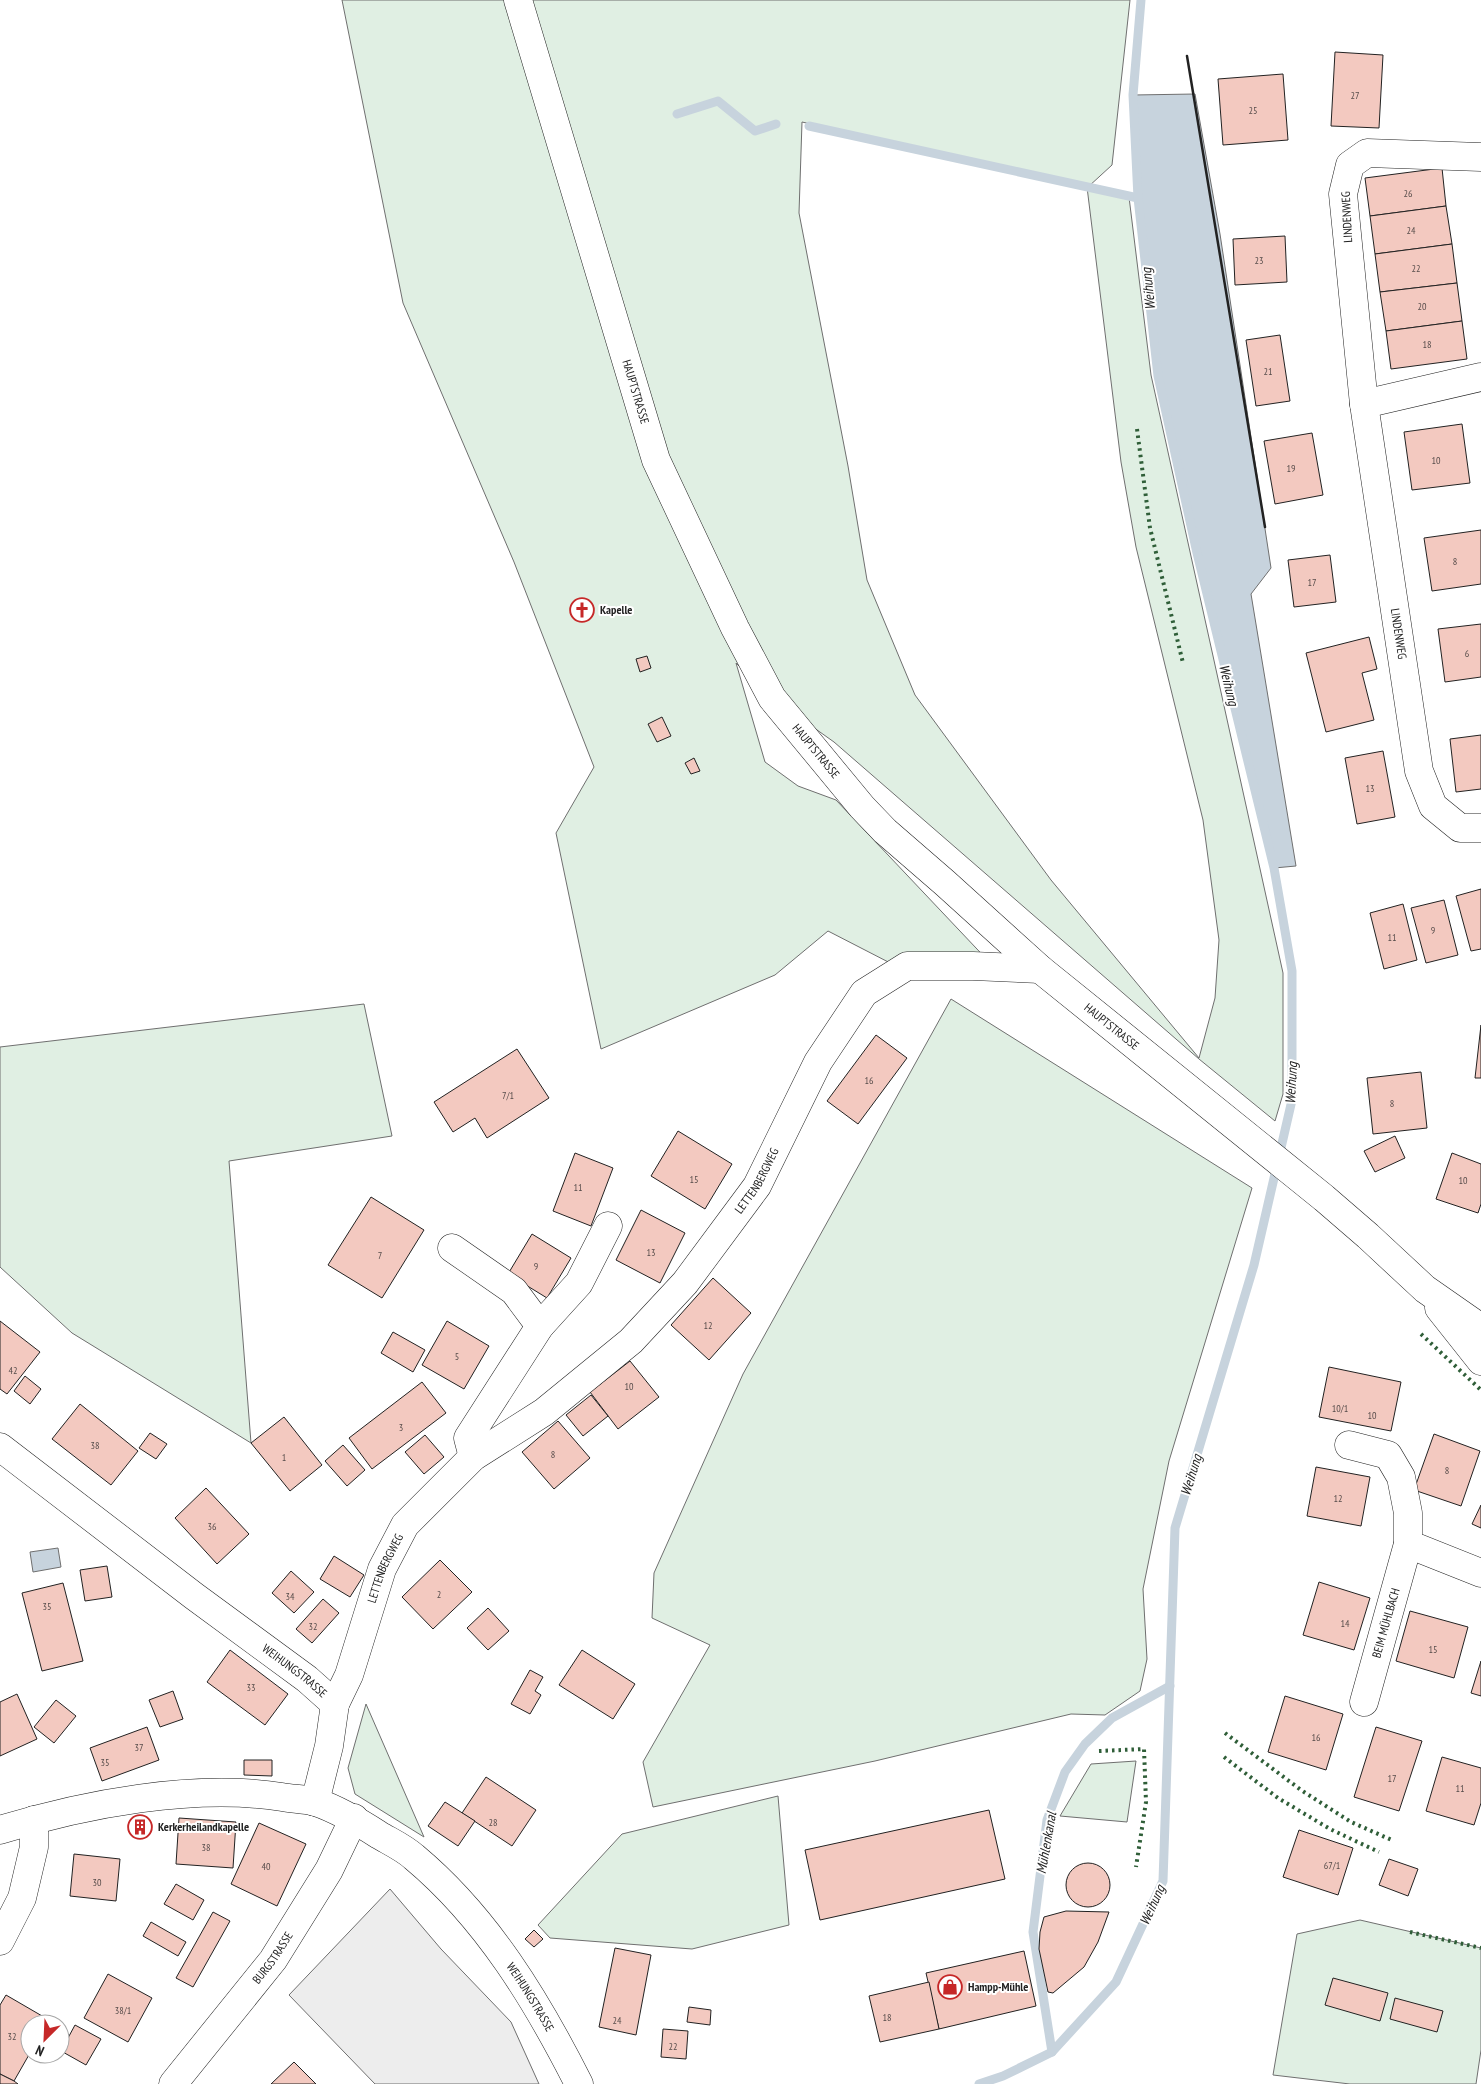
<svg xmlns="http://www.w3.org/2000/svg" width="1481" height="2084" font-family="'PT Sans Narrow',sans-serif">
	<rect width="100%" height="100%" fill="#fff"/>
	<g fill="#e0efe3" stroke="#6f6f6f" fill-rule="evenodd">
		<path d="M 342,0 L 1130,0 L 1112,165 L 1088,187 L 1129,197 L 1151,375 L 1283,973 L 1283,1094 L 1275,1121 L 1199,1059 L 834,742 L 772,698 L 736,663 L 765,762 L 798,786 L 836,800 L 994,967 L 896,966 L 828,931 L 775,975 L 601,1049 L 556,833 L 594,767 L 514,562 L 403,303 ZM 802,122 L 1087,187 L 1121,462 L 1136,547 L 1203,820 L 1219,940 L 1215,998 L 1199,1058 L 1051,880 L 915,695 L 867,580 L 848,466 L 799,213 Z"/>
		<polygon points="951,999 1252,1188 1169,1461 1143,1589 1147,1659 1140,1691 1105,1715 1071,1714 875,1761 653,1807 643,1762 710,1645 652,1618 654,1573 743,1374"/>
		<polygon points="364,1004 392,1136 229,1161 251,1443 72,1333 0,1267 0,1047"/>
		<polygon points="366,1704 424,1837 355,1794 348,1768"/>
		<polygon points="1136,1761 1127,1822 1060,1816 1091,1764"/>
		<polygon points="778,1796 789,1925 692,1949 550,1938 538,1925 622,1834"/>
		<polygon points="1360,1920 1481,1948 1481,2050 1476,2084 1350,2084 1273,2075 1297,1934"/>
	</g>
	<polygon fill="#ededed" stroke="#6f6f6f" points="390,1889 441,1949 511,2022 539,2084 375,2084 289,1995"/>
	<g fill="#c7d3dd" stroke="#6f6f6f">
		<polygon points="1195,94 1220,234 1271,568 1251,594 1296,866 1274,868 1191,526 1158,376 1138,198 1133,95"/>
		<polygon points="58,1548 61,1567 33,1572 30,1552"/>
	</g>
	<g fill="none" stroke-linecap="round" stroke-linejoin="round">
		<g stroke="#c7d3dd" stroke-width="9">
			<polyline points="677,114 718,101 755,131 776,124"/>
			<polyline points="809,126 1138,198"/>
			<polyline points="1052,2052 1033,1932 1047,1820 1065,1772 1085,1744 1112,1718 1170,1686"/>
			<polyline points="979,2084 1003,2076 1052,2052 1116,1982 1163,1881 1175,1528 1254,1265 1292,1100 1292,971 1274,868 1197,553 1158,376 1138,198 1133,95 1141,0"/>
		</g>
	</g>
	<g fill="#f3c9c0" stroke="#222">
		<polygon points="1335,52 1383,55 1379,128 1331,126"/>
		<polygon points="1283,74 1288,140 1223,145 1218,79"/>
		<polygon points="1442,168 1446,206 1370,216 1365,178"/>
		<polygon points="1446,206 1452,244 1375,254 1370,216"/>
		<polygon points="1285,236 1287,282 1235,285 1233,239"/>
		<polygon points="1452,244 1457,283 1380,292 1375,254"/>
		<polygon points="1457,283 1462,321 1386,331 1380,292"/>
		<polygon points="1462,321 1467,359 1391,369 1386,331"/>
		<polygon points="1280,335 1290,401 1256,406 1246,340"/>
		<polygon points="1462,424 1470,483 1412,490 1404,432"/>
		<polygon points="1312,433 1323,495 1275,504 1264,441"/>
		<polygon points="1481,530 1481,584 1432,591 1424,538"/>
		<polygon points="1330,555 1336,602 1294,607 1288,560"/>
		<polygon points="585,599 590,618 579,621 573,602"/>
		<polygon points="1481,624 1481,677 1445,682 1438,629"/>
		<polygon points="1369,637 1377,669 1362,673 1374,720 1326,732 1306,653"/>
		<polygon points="647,656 651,668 640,672 636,659"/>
		<polygon points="662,717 671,736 657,742 648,724"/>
		<polygon points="1481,735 1481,789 1456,792 1450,739"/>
		<polygon points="1383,751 1395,817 1357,824 1345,758"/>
		<polygon points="694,758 700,771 691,774 685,763"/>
		<polygon points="1481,889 1481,949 1471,951 1456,896"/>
		<polygon points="1444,900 1458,955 1426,963 1411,908"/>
		<polygon points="1403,904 1417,960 1384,969 1370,913"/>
		<polygon points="1481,1025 1481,1078 1475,1078"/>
		<polygon points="876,1035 907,1058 858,1124 827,1101"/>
		<polygon points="517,1049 549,1098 487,1138 475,1118 453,1132 434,1102"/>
		<polygon points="1421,1072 1427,1128 1373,1134 1367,1078"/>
		<polygon points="678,1131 732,1164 705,1209 651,1176"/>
		<polygon points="1395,1136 1405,1158 1375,1172 1364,1151"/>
		<polygon points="575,1153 613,1168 591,1226 553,1211"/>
		<polygon points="1452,1153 1481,1164 1481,1204 1478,1213 1436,1199"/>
		<polygon points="371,1197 424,1230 382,1298 328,1265"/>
		<polygon points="641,1210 685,1233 660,1283 616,1260"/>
		<polygon points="532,1234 571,1258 547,1298 508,1274"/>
		<polygon points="713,1278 751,1313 709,1360 671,1325"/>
		<polygon points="0,1321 40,1352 7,1394 0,1389"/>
		<polygon points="447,1321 489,1346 464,1389 422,1365"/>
		<polygon points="393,1332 425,1350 413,1372 381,1353"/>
		<polygon points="630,1361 659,1397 618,1429 590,1392"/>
		<polygon points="1329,1367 1401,1382 1391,1431 1319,1417"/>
		<polygon points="25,1376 41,1389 30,1404 14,1391"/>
		<polygon points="422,1382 446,1413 372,1469 349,1438"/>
		<polygon points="591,1395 608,1416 583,1436 566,1415"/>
		<polygon points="80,1404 138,1451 111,1485 52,1439"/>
		<polygon points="284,1417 322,1465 290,1491 251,1443"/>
		<polygon points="558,1421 590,1458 554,1489 522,1452"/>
		<polygon points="150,1433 167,1444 156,1459 139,1448"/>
		<polygon points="1434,1434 1480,1451 1461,1506 1414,1490"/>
		<polygon points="425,1435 444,1457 424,1474 405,1452"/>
		<polygon points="343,1445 365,1470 347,1486 325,1461"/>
		<polygon points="1316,1467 1370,1477 1361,1526 1307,1516"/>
		<polygon points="206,1488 249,1534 217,1564 175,1518"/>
		<polygon points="1481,1505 1481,1528 1472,1524"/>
		<polygon points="334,1556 364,1575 350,1597 320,1579"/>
		<polygon points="440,1560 472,1592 433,1629 402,1597"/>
		<polygon points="107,1566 112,1597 85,1601 80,1570"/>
		<polygon points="291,1571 314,1592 294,1613 272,1593"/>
		<polygon points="1319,1582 1370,1598 1354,1650 1303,1635"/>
		<polygon points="63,1583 83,1661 42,1671 22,1593"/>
		<polygon points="323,1599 339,1613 312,1643 296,1629"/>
		<polygon points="488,1608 509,1631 488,1650 467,1628"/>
		<polygon points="1410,1611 1468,1627 1454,1678 1396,1661"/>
		<polygon points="230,1650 288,1694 265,1725 207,1682"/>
		<polygon points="582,1650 635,1684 613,1719 559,1685"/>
		<polygon points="1481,1661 1481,1696 1471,1693"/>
		<polygon points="530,1670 543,1677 535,1691 541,1695 530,1714 511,1704"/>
		<polygon points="173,1691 183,1719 160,1727 149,1700"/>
		<polygon points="17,1694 37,1739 0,1756 0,1702"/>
		<polygon points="1285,1696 1343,1714 1326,1770 1268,1752"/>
		<polygon points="56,1700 76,1716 54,1743 34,1727"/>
		<polygon points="147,1727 159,1760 102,1781 90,1748"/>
		<polygon points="1376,1727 1422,1741 1399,1811 1354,1797"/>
		<polygon points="1442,1757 1481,1768 1481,1803 1474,1825 1426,1811"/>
		<polygon points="244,1760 272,1760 272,1776 244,1775"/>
		<polygon points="486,1777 536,1810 512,1846 462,1813"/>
		<polygon points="445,1802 475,1821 458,1846 428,1826"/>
		<polygon points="989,1810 1005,1879 820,1920 805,1850"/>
		<polygon points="179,1818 236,1822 233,1868 176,1864"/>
		<rect x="134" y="1822" width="11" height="10"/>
		<polygon points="259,1823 306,1844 277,1906 231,1884"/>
		<polygon points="1299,1830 1353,1848 1338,1895 1283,1877"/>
		<polygon points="74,1854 120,1859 116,1901 70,1896"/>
		<polygon points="1389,1859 1418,1869 1408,1896 1379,1885"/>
		<circle cx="1088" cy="1885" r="22"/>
		<polygon points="176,1884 204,1900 193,1920 164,1904"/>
		<polygon points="1066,1911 1109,1912 1098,1942 1084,1967 1053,1993 1048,1992 1039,1949 1040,1932 1044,1917"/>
		<polygon points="213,1912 230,1921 193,1987 176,1978"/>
		<polygon points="151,1922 186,1942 178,1956 143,1936"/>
		<polygon points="534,1930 543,1939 534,1947 525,1939"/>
		<polygon points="615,1948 651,1955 636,2035 599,2027"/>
		<polygon points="1024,1951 1036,2006 939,2029 926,1973"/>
		<polygon points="108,1974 152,1998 128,2042 84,2018"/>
		<polygon points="1333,1978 1388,1993 1380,2021 1325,2005"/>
		<polygon points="929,1982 939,2029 880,2042 869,1996"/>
		<polygon points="6,1995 49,2020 47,2024 30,2024 30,2053 14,2081 0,2074 0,2005"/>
		<polygon points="1395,1998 1443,2011 1437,2032 1390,2019"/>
		<polygon points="689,2007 711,2010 710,2025 687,2022"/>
		<polygon points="75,2025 101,2039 86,2065 61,2051"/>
		<polygon points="663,2029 688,2031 686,2059 661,2057"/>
		<polygon points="294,2062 316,2084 271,2084"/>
		<polygon points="0,2074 14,2081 18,2084 0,2084"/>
	</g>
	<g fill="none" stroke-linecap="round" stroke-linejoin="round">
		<g stroke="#222" stroke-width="29">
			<g id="street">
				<path id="s1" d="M 1481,157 L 1367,153 L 1350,165 L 1343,194 L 1364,404 L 1419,771 L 1433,806 L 1460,828 L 1481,828"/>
				<polyline points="1364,404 1481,377"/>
				<polyline points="452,1248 514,1291 540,1326"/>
				<polyline points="1349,1445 1388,1455 1401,1477 1408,1513 1408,1544 1364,1702"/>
				<path id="s2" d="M 0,1447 L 194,1596 L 307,1679 L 335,1704 L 329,1746 L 315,1802"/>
				<polyline points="473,1457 468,1438 540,1326 579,1283 608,1226"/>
				<polyline points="1408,1544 1481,1573"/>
				<path id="s3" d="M 335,1704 L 349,1675 L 382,1569 L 405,1525 L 473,1457 L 544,1412 L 631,1341 L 685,1283 L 757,1186 L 818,1062 L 864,993 L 907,966 L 973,966 L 1040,969"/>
				<path id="s4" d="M 0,1830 C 84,1804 195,1783 282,1797 C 293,1799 305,1799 316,1802 C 339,1810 359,1822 379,1835 C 391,1842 404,1848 414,1857 C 487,1918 537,2001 579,2084"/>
				<polyline points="0,1941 22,1898 34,1847 34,1820"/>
				<path id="s5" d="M 173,2084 L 273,1960 L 329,1870 L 354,1818"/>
			</g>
		</g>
		<g stroke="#222" stroke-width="29">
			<g id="secondary">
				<path id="s6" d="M 518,0 L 656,460 L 735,628 L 772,698 L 862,807 L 885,831 L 945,883 L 1040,969 L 1324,1198 L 1368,1236 L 1425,1289 L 1481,1328"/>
				<polyline points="1439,1308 1481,1361"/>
			</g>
		</g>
		<use href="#street" stroke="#fff" stroke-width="28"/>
		<use href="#secondary" stroke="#fff" stroke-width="28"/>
		<g stroke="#2f5e38" stroke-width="4" stroke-dasharray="2.5 4" stroke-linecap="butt">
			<polyline points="1137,429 1150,528 1183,663"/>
			<polyline points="1421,1334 1481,1390"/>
			<polyline points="1225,1733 1301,1790 1351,1822 1394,1841"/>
			<polyline points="1099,1751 1144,1749 1146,1802 1136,1867"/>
			<polyline points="1224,1757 1278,1798 1330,1829 1379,1852"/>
			<polyline points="1410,1932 1481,1948"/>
		</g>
		<polyline stroke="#222" stroke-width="2.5" points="1187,56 1265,527"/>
	</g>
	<defs>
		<g id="church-ring" transform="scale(1.25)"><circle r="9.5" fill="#fff" stroke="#c62828" stroke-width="1.5"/><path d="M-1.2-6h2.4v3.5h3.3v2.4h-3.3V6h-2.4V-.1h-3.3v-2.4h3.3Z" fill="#c62828"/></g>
		<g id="building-ring" transform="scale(1.25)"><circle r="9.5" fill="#fff" stroke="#c62828" stroke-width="1.5"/><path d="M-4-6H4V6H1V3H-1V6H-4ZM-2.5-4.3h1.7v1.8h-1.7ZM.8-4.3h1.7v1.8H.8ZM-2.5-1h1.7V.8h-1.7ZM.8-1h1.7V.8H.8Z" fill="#c62828"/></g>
		<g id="shop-ring" transform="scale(1.25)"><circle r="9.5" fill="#fff" stroke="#c62828" stroke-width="1.5"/><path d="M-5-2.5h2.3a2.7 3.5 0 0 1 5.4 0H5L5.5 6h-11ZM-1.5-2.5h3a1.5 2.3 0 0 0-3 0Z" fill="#c62828"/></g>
	</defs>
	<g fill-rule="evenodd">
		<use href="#church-ring" x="582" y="610"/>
		<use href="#building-ring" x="140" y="1827"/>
		<use href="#shop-ring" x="950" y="1987"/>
	</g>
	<g text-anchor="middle" stroke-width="4" stroke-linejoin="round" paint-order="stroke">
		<g font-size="10" fill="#564c4a">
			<text x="1355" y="99">27</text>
			<text x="1253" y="114">25</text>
			<text x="1408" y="197">26</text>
			<text x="1411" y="234">24</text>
			<text x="1259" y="264">23</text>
			<text x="1416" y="272">22</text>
			<text x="1422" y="310">20</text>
			<text x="1427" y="348">18</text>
			<text x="1268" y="375">21</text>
			<text x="1436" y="464">10</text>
			<text x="1291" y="472">19</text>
			<text x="1455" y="565">8</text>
			<text x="1312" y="586">17</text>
			<text x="1467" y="657">6</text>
			<text x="1370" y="792">13</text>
			<text x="1433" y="934">9</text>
			<text x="1392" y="941">11</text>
			<text x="869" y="1084">16</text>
			<text x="508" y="1099">7/1</text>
			<text x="1392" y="1107">8</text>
			<text x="694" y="1183">15</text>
			<text x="1463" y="1184">10</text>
			<text x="578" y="1191">11</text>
			<text x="651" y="1256">13</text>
			<text x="380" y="1259">7</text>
			<text x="536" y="1270">9</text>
			<text x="708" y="1329">12</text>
			<text x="457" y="1360">5</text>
			<text x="13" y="1374">42</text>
			<text x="629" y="1390">10</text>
			<text x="1340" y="1412">10/1</text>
			<text x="1372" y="1419">10</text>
			<text x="401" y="1431">3</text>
			<text x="95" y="1449">38</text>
			<text x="553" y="1458">8</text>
			<text x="284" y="1461">1</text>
			<text x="1447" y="1474">8</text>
			<text x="1338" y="1502">12</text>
			<text x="212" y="1530">36</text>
			<text x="439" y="1598">2</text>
			<text x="290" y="1600">34</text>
			<text x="47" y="1610">35</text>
			<text x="1345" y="1627">14</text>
			<text x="313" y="1630">32</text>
			<text x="1433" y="1653">15</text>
			<text x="251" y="1691">33</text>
			<text x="1316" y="1741">16</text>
			<text x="139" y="1751">37</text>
			<text x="105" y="1766">35</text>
			<text x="1392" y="1782">17</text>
			<text x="1460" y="1792">11</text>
			<text x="493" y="1826">28</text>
			<text x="206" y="1851">38</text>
			<text x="1332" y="1869">67/1</text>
			<text x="266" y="1870">40</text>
			<text x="97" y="1886">30</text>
			<text x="123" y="2014">38/1</text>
			<text x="887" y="2021">18</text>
			<text x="617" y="2024">24</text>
			<text x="12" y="2040">32</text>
			<text x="673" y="2050">22</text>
		</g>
		<g font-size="12" fill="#222" stroke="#fff">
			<text transform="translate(1347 217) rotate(-93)" y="4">LINDENWEG</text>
			<text dy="4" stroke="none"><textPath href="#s6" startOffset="409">HAUPTSTRASSE</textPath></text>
			<text dy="4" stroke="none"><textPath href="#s1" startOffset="608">LINDENWEG</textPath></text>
			<text dy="4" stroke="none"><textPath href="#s6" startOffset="814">HAUPTSTRASSE</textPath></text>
			<text dy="4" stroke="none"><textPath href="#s6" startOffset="1219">HAUPTSTRASSE</textPath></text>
			<text dy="4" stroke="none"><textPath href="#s3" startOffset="690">LETTENBERGWEG</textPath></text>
			<text dy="4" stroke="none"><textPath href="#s3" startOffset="145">LETTENBERGWEG</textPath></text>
			<text transform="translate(1386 1623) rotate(-74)" y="4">BEIM MÜHLBACH</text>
			<text dy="4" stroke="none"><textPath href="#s2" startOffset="370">WEIHUNGSTRASSE</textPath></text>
			<text dy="4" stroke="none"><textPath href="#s5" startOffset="161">BURGSTRASSE</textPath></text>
			<text dy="4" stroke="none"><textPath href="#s4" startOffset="616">WEIHUNGSTRASSE</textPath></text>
		</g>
		<g font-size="12" font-weight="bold" fill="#222" stroke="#fff" text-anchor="start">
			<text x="600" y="614">Kapelle</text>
			<text x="158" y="1831">Kerkerheilandkapelle</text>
			<text x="968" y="1991">Hampp-Mühle</text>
		</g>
		<g font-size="14" font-style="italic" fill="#222" stroke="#fff">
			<text transform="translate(1148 289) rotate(-96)" y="5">Weihung</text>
			<text transform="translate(1229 685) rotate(76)" y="5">Weihung</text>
			<text transform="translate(1291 1083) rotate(-87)" y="5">Weihung</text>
			<text transform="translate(1191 1475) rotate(-73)" y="5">Weihung</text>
			<text transform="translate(1046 1843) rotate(-80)" y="5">Mühlenkanal</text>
			<text transform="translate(1152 1905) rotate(-66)" y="5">Weihung</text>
		</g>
	</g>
	<g transform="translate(45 2039) rotate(204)"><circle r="24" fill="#ffffff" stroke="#a7a7a7"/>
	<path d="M0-4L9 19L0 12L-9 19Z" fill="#c62828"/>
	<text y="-8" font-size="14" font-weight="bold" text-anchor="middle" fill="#222222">N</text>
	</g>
</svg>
